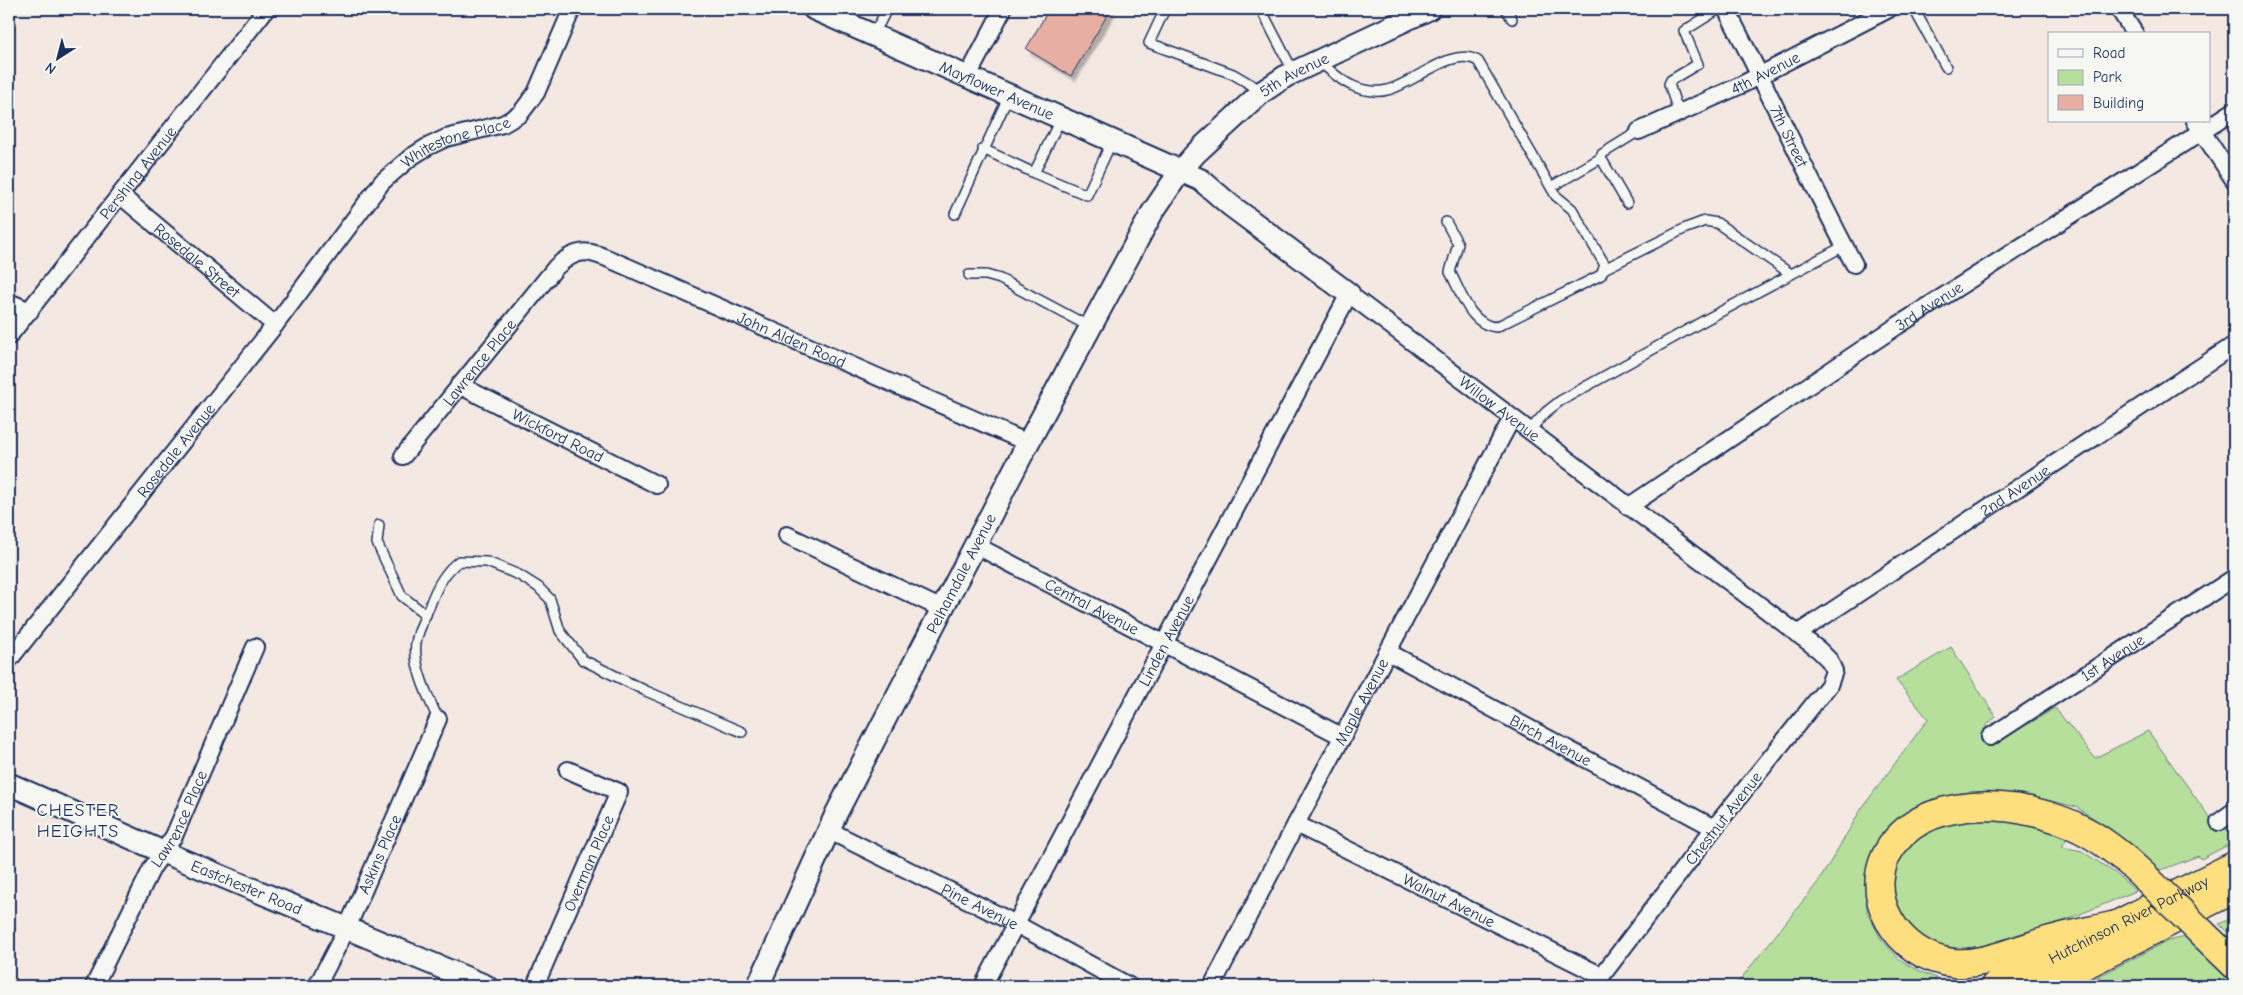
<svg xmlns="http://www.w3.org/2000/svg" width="2243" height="995" font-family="'Comic Neue',sans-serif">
	<defs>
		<filter id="shadow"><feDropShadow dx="4.5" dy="4.5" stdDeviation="1" flood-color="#0004"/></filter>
	</defs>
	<rect width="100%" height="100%" fill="#f3e8e2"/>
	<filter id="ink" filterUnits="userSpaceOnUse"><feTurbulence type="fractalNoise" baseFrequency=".02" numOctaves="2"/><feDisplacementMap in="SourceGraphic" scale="10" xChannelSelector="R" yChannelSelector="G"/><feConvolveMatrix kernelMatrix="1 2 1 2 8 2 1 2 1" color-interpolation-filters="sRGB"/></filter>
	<g filter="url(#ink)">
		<g fill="#b6df9b" stroke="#68877c">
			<polygon points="1951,647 1996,717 1986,725 1987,739 1992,746 2055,708 2095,758 2148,731 2220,832 2234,823 2234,842 2201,859 2198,856 2161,870 2155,868 2109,828 2076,807 2023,794 1953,795 1903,818 1880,840 1867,870 1867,912 1881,939 1899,959 1921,972 1936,978 1936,986 1735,986 1819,881 1862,808 1928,719 1896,680"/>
			<polygon points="2001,818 2054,829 2068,836 2062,847 2082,851 2115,873 2136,891 2061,922 1979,953 1940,953 1912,936 1891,909 1894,861 1906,842 1954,819"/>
			<polygon points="2234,917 2234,939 2219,924"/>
			<polygon points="2190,936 2234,980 2234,986 2080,986 2168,941"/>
		</g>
		<polygon fill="#e8aea3" stroke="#1b2f5e" filter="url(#shadow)" points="1049,9 1111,9 1071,76 1026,49"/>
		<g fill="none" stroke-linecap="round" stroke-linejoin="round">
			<g stroke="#1b2f5e" stroke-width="12">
				<g id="service">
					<polyline points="1165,9 1149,43 1233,74 1262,91"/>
					<polyline points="1264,9 1264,15 1294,73"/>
					<polyline points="1506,9 1512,19"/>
					<polyline points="1914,9 1946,67"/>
					<polyline points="874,34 887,9"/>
					<path d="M 1319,61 C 1330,70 1340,81 1353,86 C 1361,90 1378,93 1387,90 C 1414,84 1452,45 1478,61 L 1556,196 L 1572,209 L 1605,265 L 1601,275 L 1496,327 C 1470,325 1461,292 1450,272 L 1458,244 L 1446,222"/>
					<polyline points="1679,114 1669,84 1671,80 1698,64 1684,31 1719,9"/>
					<polyline points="983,149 1034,173 1061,118"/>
					<polyline points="1034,173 1087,195 1112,141"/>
					<polyline points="1551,187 1601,158"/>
					<polyline points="1627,203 1601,158 1602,154 1639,131"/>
					<polyline points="955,214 1009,95"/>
					<polyline points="1604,269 1686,228 1705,221 1717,223 1791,274"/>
					<polyline points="969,275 986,275 1000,279 1090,327"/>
					<polyline points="1529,431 1546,412 1560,401 1707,319 1844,246"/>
					<polyline points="379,525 377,543 402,596 426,615"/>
					<path d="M 438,719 C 429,699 410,661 417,638 C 420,627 425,616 430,605 C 436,588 444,572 459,561 L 487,562 L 519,575 L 538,587 L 550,599 L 560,631 L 583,660 L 646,691 L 742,732"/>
				</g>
			</g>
			<g stroke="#1b2f5e" stroke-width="20">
				<g id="minor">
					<path id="s1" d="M 1726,9 C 1770,93 1809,180 1854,264"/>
					<polyline points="2119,9 2135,34"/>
					<polyline points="968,76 1003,9"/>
					<polyline points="2195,121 2234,180"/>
					<path id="s2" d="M 1639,131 L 1739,86 L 1889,9"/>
					<path id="s3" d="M 120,195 L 275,325"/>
					<polyline points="9,302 30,311"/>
					<path id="s4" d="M 9,336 L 266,9"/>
					<path id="s5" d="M 459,385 L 657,485"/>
					<path id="s6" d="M 403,456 L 556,267 C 582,243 594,253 623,265 L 1028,443"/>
					<path id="s7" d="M 1628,507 L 1897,326 L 2234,111"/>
					<polyline points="787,535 942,609"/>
					<path id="s8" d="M 975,545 L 1343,737"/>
					<path id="s9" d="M 1797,634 L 2234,345"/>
					<path id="s10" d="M 1388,652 L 1714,828"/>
					<path id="s11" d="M 9,660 L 275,325 L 382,182 L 411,157 L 427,147 L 446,138 L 503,124 L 520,114 L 536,93 L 572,9"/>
					<path id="s12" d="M 1990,737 L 2234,578"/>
					<polyline points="2219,822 2234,811"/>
					<path id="s13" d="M 1296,824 L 1602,976"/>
					<path id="s14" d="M 828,830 L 1016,924 L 1129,986"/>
					<path id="s15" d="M 94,986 L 152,868 L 174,836 L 255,647"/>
					<path id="s16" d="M 317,986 L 347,928 L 438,719"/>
					<path id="s17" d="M 535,986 L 619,792 L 568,770"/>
					<path id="s18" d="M 983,986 L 1349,294 L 1819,650 L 1829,660 L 1834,671 L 1829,685 L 1714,828 L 1594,986"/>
					<path id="s19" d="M 1212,986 L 1296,824 L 1512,418"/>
				</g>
			</g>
			<g stroke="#1b2f5e" stroke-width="25">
				<g id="tertiary">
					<path id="s20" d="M 814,9 L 1201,180 L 1230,205 L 1349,294"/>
					<path id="s21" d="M 9,784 L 163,852 L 486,986"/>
					<path id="s22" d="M 758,986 L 837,812 L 1028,443 L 1152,213 L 1181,170 L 1196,153 L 1262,92 L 1286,76 L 1429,9"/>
				</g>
			</g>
			<g stroke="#1b2f5e" stroke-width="31">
				<g id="motorway">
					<path d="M 2112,926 C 2086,932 2060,936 2035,945 C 2008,953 1983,965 1954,963 C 1898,958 1856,892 1894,843 C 1935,791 2028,802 2081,829 C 2105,841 2125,858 2144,876"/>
					<polyline points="2201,932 2234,964"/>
					<path id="s23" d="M 1995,986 L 2234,866"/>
					<polyline points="2043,986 2234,889"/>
				</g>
			</g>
			<use href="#service" stroke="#f6f6f2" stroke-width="9"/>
			<use href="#minor" stroke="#f6f6f2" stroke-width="16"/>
			<use href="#tertiary" stroke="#f6f6f2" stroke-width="21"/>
			<use href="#motorway" stroke="#fedf80" stroke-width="28"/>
			<g stroke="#1b2f5e" stroke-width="31" stroke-linecap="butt">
				<polyline id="motorway-bridge" points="2144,876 2201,932"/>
			</g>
			<use href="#motorway-bridge" stroke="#fedf80" stroke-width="28"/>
		</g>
	</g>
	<g text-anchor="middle" stroke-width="4" stroke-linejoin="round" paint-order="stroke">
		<g font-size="16" fill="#1b2f5e" stroke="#f6f6f2">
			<text dy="6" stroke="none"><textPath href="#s2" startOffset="139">4th Avenue</textPath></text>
			<text dy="6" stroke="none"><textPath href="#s22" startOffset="1069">5th Avenue</textPath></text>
			<text dy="6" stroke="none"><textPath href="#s20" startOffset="200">Mayflower Avenue</textPath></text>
			<text dy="6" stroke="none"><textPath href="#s1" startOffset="142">7th Street</textPath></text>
			<text dy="6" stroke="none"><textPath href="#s11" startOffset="692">Whitestone Place</textPath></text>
			<text dy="6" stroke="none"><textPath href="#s4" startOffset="208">Pershing Avenue</textPath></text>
			<text dy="6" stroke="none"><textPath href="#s3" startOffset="101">Rosedale Street</textPath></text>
			<text dy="6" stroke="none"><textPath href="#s7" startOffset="362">3rd Avenue</textPath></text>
			<text dy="6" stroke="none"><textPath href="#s6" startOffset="501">John Alden Road</textPath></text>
			<text dy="6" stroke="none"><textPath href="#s6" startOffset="121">Lawrence Place</textPath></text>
			<text dy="6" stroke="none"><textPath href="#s18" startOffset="972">Willow Avenue</textPath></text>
			<text dy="6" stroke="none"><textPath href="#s5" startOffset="111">Wickford Road</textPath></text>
			<text dy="6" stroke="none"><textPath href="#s11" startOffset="268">Rosedale Avenue</textPath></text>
			<text dy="6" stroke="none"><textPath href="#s9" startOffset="261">2nd Avenue</textPath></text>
			<text dy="6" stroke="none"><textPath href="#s22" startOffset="460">Pelhamdale Avenue</textPath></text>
			<text dy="6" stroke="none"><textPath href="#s8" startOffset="132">Central Avenue</textPath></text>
			<text dy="6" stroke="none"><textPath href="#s18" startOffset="391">Linden Avenue</textPath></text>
			<text dy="6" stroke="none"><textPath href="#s12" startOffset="146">1st Avenue</textPath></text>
			<text dy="6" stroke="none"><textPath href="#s19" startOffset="321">Maple Avenue</textPath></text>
			<text dy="6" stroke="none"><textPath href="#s10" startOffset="185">Birch Avenue</textPath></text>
			<text dy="6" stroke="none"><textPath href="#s15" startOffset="188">Lawrence Place</textPath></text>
			<text transform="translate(1723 818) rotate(-52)" y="6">Chestnut Avenue</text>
			<text dy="6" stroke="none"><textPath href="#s16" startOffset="146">Askins Place</textPath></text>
			<text dy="6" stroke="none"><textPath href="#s17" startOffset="134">Overman Place</textPath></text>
			<text dy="6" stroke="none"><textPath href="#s21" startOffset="259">Eastchester Road</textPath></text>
			<text dy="6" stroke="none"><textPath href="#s13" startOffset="171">Walnut Avenue</textPath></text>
			<text dy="6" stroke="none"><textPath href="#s14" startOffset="170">Pine Avenue</textPath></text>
			<text dy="6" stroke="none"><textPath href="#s23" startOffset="149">Hutchinson River Parkway</textPath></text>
		</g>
		<g font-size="18" letter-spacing="1" fill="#1b2f5e" stroke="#f6f6f2">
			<text x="78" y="816">CHESTER<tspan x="78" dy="21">HEIGHTS</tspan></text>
		</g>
	</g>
	<rect width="2243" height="995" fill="none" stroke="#f6f6f2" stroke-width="30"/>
	<rect x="15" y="15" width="2213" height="965" fill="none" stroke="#1b2f5e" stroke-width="2" filter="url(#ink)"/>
	<rect x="2048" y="32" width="162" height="90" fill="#f6f6f2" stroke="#9ea6b7"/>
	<rect x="2058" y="49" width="25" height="8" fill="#f6f6f2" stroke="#9ea6b7"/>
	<text x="2093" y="58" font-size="15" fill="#1b2f5e">Road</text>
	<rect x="2058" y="70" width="25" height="15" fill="#b6df9b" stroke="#9ea6b7"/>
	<text x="2093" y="82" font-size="15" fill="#1b2f5e">Park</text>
	<rect x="2058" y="95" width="25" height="15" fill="#e8aea3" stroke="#9ea6b7"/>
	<text x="2093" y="108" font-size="15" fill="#1b2f5e">Building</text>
	<g transform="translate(58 58) rotate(216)" stroke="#f6f6f2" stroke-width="4" paint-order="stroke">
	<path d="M0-4L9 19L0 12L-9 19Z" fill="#1b2f5e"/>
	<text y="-8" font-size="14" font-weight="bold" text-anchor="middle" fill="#1b2f5e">N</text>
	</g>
</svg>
